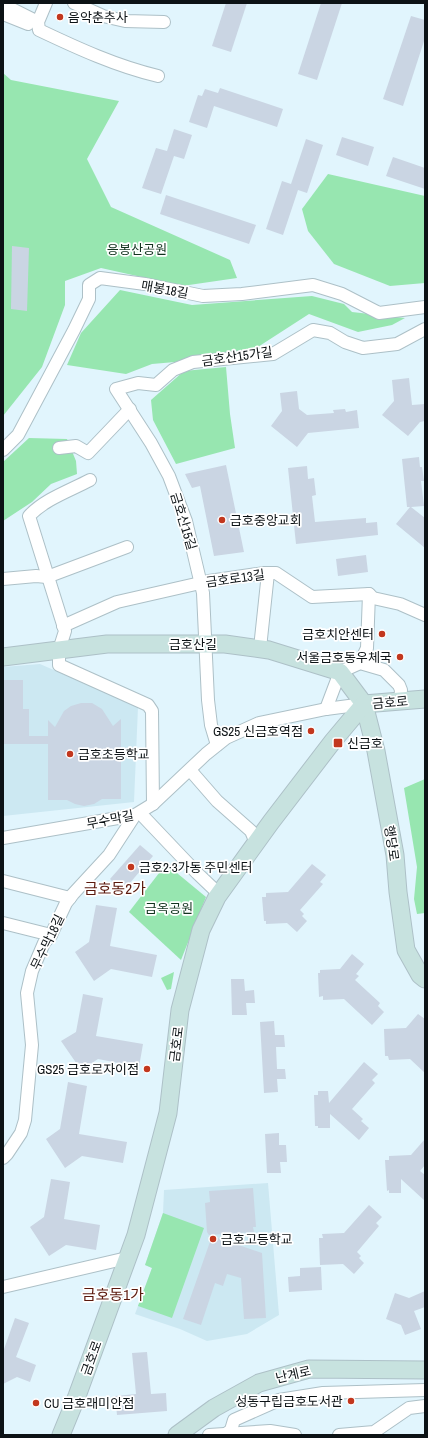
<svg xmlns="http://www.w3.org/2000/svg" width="428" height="1438" font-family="'Archivo Narrow','Noto Sans KR',sans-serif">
	<rect width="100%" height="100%" fill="#e1f5fd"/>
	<g fill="#cce8f2">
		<polygon points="40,664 138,707 134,802 3,816 3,667"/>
		<polygon points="268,1183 279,1315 247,1334 207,1341 180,1329 135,1314 152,1268 145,1265 163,1213 164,1190"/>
	</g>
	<g fill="#97e6b0">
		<polygon points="3,73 11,80 119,101 87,159 111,207 230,260 237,278 182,286 101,268 65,281 65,305 42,367 3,416"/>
		<polygon points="328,174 425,196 425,283 390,286 334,264 308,231 302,209"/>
		<polygon points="120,290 192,305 312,296 344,304 352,312 405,318 392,325 358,332 309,314 244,356 152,364 126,374 67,365 81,333"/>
		<polygon points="226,367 230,414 235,448 176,464 153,420 151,400 184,371"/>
		<polygon points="29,438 67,439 76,461 77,474 51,484 32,502 3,521 3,462"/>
		<polygon points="425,779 425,913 417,914 414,899 417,867 404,788"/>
		<polygon points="166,864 206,897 181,960 129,912"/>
		<polygon points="174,972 171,989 167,990 161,978"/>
		<polygon points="163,1213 204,1228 172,1318 138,1306 152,1268 145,1265"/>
	</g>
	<g fill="#cad5e3">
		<polygon points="226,3 247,3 231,52 212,46"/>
		<polygon points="321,3 342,3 317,80 298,74"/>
		<polygon points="411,16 425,20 425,38 403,106 383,99"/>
		<polygon points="220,88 283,109 277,127 214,106 207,128 189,122 198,95 202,96 205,89 218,93"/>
		<polygon points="174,129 192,135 184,159 174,156 161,194 142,188 156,148 167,151"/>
		<polygon points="342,137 374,147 368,166 336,155"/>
		<polygon points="306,139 323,145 307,193 298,190 283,235 266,229 282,181 291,184"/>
		<polygon points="393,157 425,168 425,189 386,176"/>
		<polygon points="166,195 256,225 249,244 160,214"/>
		<polygon points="12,246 29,248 27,311 11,309"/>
		<polygon points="409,378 412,405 425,404 425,421 420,422 408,436 382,415 394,401 392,380"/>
		<polygon points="297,391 299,409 307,415 334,413 333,410 345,409 346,412 357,410 359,428 308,433 297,447 271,426 282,411 280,393"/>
		<polygon points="419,457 420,467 422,467 424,481 421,481 424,506 411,507 425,518 425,548 396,524 410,507 407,507 402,459"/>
		<polygon points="226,465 244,552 214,556 200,486 192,488 185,474"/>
		<polygon points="307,466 308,479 314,478 316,495 312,496 315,522 366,518 366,523 377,522 378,535 296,544 288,468"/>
		<polygon points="366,555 368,572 338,576 336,559"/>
		<polygon points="3,680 23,680 23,709 29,709 29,736 48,736 48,720 55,727 64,711 71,706 81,703 92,703 102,709 113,726 121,719 121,799 102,799 94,804 84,806 75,804 67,800 48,800 48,744 3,744"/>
		<polygon points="140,845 153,856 123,891 110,879"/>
		<polygon points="312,864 326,875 320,882 323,884 300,910 304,914 302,916 307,921 297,932 287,923 266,924 266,921 264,921 262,897 266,897 266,893 288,892"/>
		<polygon points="96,905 117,908 110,946 157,955 152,977 111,969 94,981 75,952 89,942"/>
		<polygon points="352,954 364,964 356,974 359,976 355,980 380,1003 378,1006 384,1012 372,1025 344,999 323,1000 323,996 319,997 318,973 320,973 320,970 340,969"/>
		<polygon points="231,979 244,979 245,991 254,990 255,1003 246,1003 247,1015 232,1015"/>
		<polygon points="83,994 103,998 96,1036 143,1044 139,1067 98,1059 81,1070 61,1041 76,1032"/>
		<polygon points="418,1014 425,1019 425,1073 410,1059 389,1060 388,1056 385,1056 384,1029 406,1028"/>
		<polygon points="274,1021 275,1035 284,1035 285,1047 276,1047 277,1069 285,1069 286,1079 277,1079 278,1092 264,1093 260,1022"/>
		<polygon points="364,1062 378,1074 372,1080 375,1083 352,1109 363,1119 361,1121 369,1128 359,1140 330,1114 330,1128 318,1128 318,1126 315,1126 314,1095 318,1095 318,1091 328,1091 329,1103"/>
		<polygon points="68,1082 87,1086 79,1134 127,1142 123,1163 82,1156 65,1168 46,1139 60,1129"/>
		<polygon points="279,1133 279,1145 286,1145 287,1162 280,1162 281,1173 267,1173 265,1134"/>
		<polygon points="425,1139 425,1165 420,1171 425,1175 425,1201 401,1179 401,1193 389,1193 389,1190 387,1191 385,1160 389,1160 389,1156 411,1155"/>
		<polygon points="51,1179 70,1182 64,1219 100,1225 96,1250 66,1245 49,1256 30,1227 44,1217"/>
		<polygon points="253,1188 256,1227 253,1227 254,1232 209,1235 207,1232 205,1203 210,1202 209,1191"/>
		<polygon points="369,1205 382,1217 376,1223 379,1226 357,1252 361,1256 359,1258 364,1263 354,1274 343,1264 320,1265 319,1238 323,1238 322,1234 344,1233"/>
		<polygon points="212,1236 262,1253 266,1318 244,1319 241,1278 227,1274 223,1286 215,1283 201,1325 183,1319"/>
		<polygon points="321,1267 322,1290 289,1292 288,1277 300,1276 300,1268"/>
		<polygon points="425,1291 425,1307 414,1311 421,1329 405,1335 401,1325 386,1319 395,1293 409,1298"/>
		<polygon points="15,1318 29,1323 16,1357 36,1365 30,1382 17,1377 3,1384 3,1352"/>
		<polygon points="147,1352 151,1394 166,1393 167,1411 117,1415 115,1396 136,1394 132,1353"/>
	</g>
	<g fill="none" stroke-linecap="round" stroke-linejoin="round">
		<g stroke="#adc0c7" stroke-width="14">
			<g id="street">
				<path d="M 46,3 L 38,22 L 39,30 C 77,48 116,66 158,76"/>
				<polyline points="74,3 103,16 125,21 164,22"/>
				<polyline points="4,5 38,22"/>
				<polyline points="3,14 28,24"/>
				<polyline points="59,448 76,446 88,453 130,409"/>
				<polyline points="3,450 18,435 74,330 89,299 89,285 100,278 145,284 203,296 242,294 313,285 342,294 379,313 425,307"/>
				<path d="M 90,480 C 69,491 45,499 29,516 L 65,631 L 59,650 L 59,665 L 148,705 L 152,711 L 153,804"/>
				<polyline points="3,579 36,576 47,577 127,547"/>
				<polyline points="63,626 117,602 209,581 264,573 276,573 312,597 369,594 373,598 400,604 425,615"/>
				<polyline points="260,648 268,573"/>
				<polyline points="360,663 367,648 369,594"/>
				<polyline points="326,709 340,672 360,663 384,670 399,685 401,690 400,701"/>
				<polyline points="217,745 211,725 208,700 203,593 186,521 169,476 151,443 116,389 138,383 156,385 173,370 193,362 273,354 313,330 330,333 345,342 363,348 397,344 425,329"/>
				<polyline points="190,770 217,801 251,831 256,843"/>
				<polyline points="140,813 197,873 219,894"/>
				<polyline points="3,838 135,815 153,804 206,754 226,738 259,723 326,709 364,704"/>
				<polyline points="3,881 70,898"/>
				<polyline points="3,923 51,935"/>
				<polyline points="3,1158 7,1154 21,1133 25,1120 32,1045 27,993 32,971 44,943 51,935 66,903 73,894 109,855 135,815"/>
				<polyline points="3,1287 127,1258"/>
				<polyline points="227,1433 231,1430 234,1420 279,1400 323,1393 425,1390"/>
				<polyline points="209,1435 270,1431 295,1435"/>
				<polyline points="339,1435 374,1432 409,1408 425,1406"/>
			</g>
		</g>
		<g stroke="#adc0c7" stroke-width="19">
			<g id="secondary">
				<polyline points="3,657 107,644 225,644 269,650 340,672 364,704 376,751 395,855 398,892 406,950 420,975 425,979"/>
				<polyline points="61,1435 77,1396 136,1235 168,1113 180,1010 201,930 217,897 271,822 333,741 364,704 425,699"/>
				<polyline points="177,1435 214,1408 259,1383 309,1369 425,1370"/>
			</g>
		</g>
		<use href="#street" stroke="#fff" stroke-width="12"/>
		<use href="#secondary" stroke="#c7e2df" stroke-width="17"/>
	</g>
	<g fill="#c2371e" stroke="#fff" stroke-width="1.5">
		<circle cx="60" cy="17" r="4"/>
		<circle cx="222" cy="520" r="4"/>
		<circle cx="382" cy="634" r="4"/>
		<circle cx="400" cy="657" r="4"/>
		<circle cx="311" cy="731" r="4"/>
		<rect x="333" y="738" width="10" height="10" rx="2"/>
		<circle cx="70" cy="754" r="4"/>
		<circle cx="131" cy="867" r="4"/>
		<circle cx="147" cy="1069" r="4"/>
		<circle cx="213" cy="1239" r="4"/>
		<circle cx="351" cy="1401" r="4"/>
		<circle cx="36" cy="1403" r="4"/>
	</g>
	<g text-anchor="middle" stroke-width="3.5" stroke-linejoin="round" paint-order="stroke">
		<g font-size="13" fill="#0c1215" stroke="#fff" text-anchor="start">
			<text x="68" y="22">음악춘추사</text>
			<text x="230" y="525">금호중앙교회</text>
			<text x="374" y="639" text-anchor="end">금호치안센터</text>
			<text x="392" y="662" text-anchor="end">서울금호동우체국</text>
			<text x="303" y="736" text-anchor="end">GS25 신금호역점</text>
			<text x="347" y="748">신금호</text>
			<text x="78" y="759">금호초등학교</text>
			<text x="139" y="872">금호2·3가동 주민센터</text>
			<text x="139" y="1074" text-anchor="end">GS25 금호로자이점</text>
			<text x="221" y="1244">금호고등학교</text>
			<text x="343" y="1406" text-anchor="end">성동구립금호도서관</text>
			<text x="44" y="1408">CU 금호래미안점</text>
		</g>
		<g font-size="13" fill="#11331e" stroke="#fff">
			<text x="137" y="254">응봉산공원</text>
			<text x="169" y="913">금옥공원</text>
		</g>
		<g font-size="13" fill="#0c1215" stroke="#fff">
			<text transform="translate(165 289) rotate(10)" y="5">매봉18길</text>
			<text transform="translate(237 356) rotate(-8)" y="5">금호산15가길</text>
			<text transform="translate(184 521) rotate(73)" y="5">금호산15길</text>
			<text transform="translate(235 578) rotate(-8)" y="5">금호로13길</text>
			<text x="193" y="649">금호산길</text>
			<text transform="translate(390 702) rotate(-5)" y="5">금호로</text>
			<text transform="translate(110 819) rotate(-11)" y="5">무수막길</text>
			<text transform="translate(392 843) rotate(82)" y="5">행당로</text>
			<text transform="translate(47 942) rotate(-64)" y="5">무수막18길</text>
			<text transform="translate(176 1044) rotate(-83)" y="5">금호로</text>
			<text transform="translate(91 1358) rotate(-70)" y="5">금호로</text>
			<text transform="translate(293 1374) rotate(-13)" y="5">난계로</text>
		</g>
		<g font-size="15" fill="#5b190d" stroke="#fff">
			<text x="115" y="894">금호동2가</text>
			<text x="113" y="1300">금호동1가</text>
		</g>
	</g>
	<rect width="428" height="1438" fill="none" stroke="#0c1215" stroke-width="8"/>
</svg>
